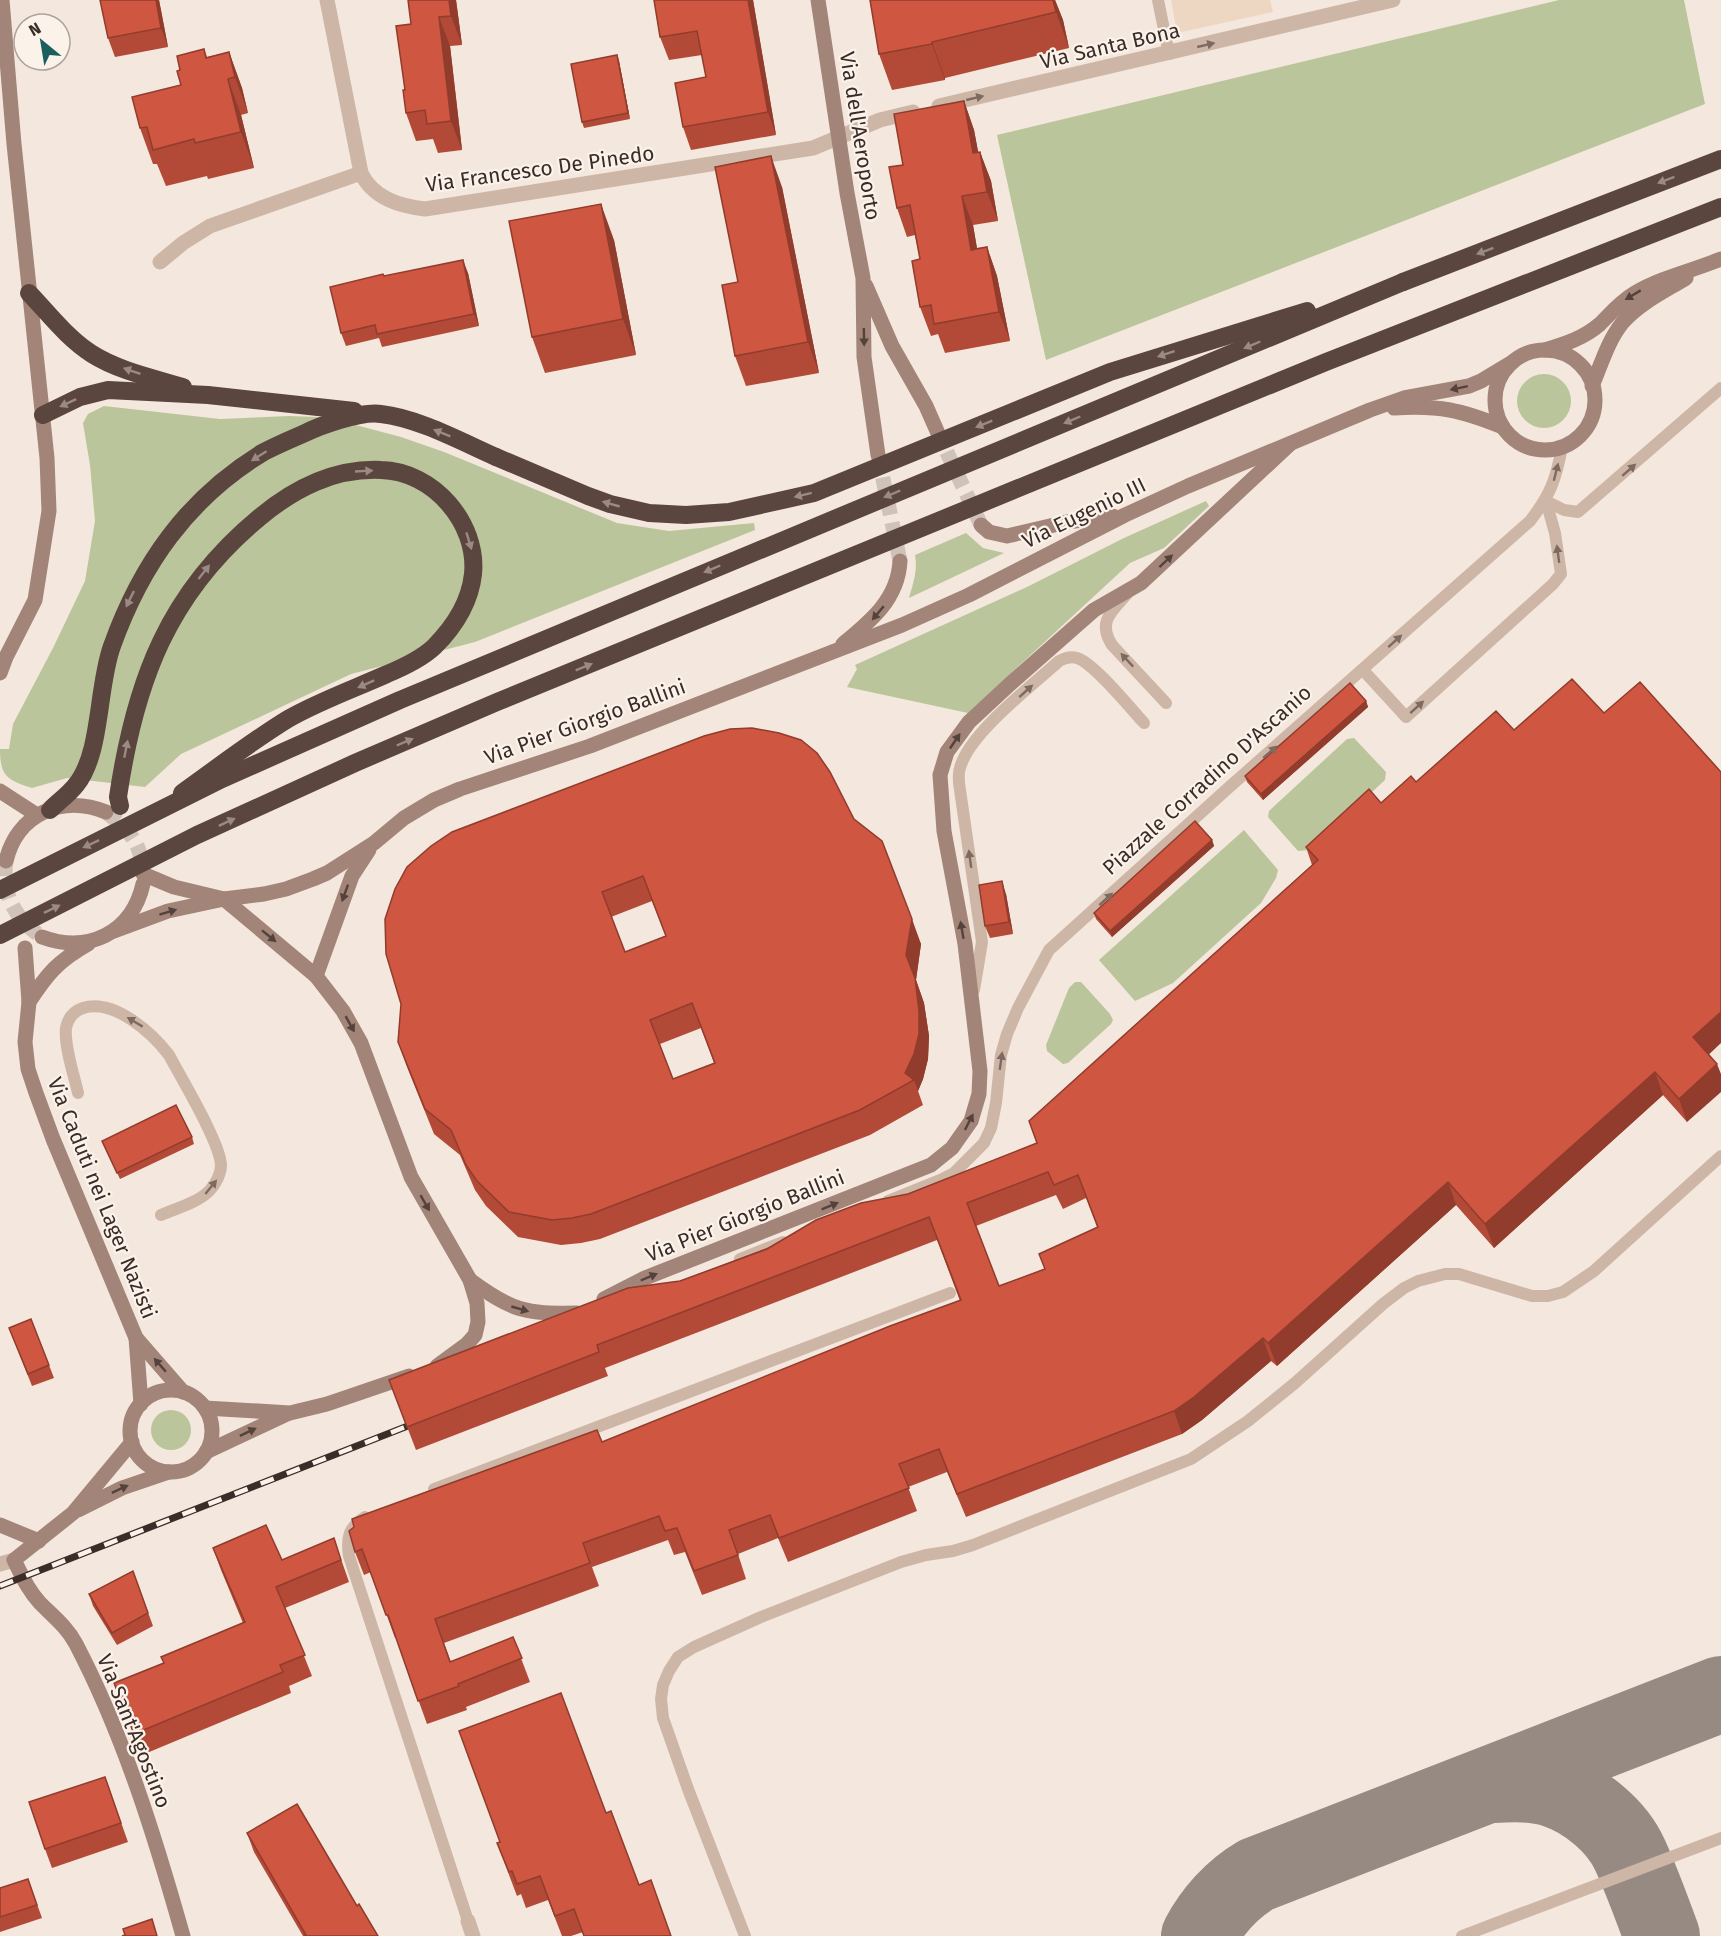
<svg xmlns="http://www.w3.org/2000/svg" width="1721" height="1936" font-family="'Fira Sans',sans-serif">
	<rect width="100%" height="100%" fill="#f4e7dd"/>
	<g fill="#bbc59b">
		<polygon points="1559,0 1684,0 1705,104 1046,360 997,135"/>
		<circle cx="1544" cy="401" r="27"/>
		<path d="M 104,406 L 220,419 L 289,416 L 317,417 L 337,420 L 401,437 L 444,452 L 617,523 L 669,531 L 754,523 L 755,530 L 475,642 L 351,674 L 181,754 L 145,787 L 67,778 L 32,788 C 7,780 0,776 0,749 L 9,749 L 13,724 L 53,648 L 85,581 L 95,521 L 90,465 L 83,423 L 88,414 Z"/>
		<polygon points="1206,501 1209,506 1164,548 1130,563 968,713 847,687 857,669 855,665 1027,587 1124,538"/>
		<path d="M 966,533 L 983,548 L 1004,553 L 909,598 C 913,584 918,570 915,555 Z"/>
		<polygon points="1354,738 1386,772 1385,780 1309,850 1298,851 1268,817 1269,811 1347,739"/>
		<polygon points="1244,830 1278,870 1276,878 1261,903 1173,983 1135,1001 1099,960"/>
		<polygon points="1075,982 1081,982 1110,1014 1113,1020 1111,1024 1068,1063 1063,1064 1047,1051 1046,1045 1069,988"/>
		<circle cx="171" cy="1430" r="20"/>
	</g>
	<polygon fill="#edd7c3" points="1171,0 1270,0 1273,12 1177,33"/>
	<g fill="none" stroke-linecap="round" stroke-linejoin="round">
		<g stroke="#978a82" stroke-width="76">
			<path d="M 1492,1785 C 1513,1784 1535,1783 1555,1790 C 1585,1800 1617,1826 1630,1855 C 1642,1881 1652,1909 1662,1936"/>
			<path d="M 1199,1936 C 1212,1912 1232,1889 1256,1875 L 1721,1694"/>
		</g>
		<g stroke="#cfc2b9" stroke-width="15" stroke-dasharray="15 8" stroke-linecap="butt">
			<polyline points="937,431 981,525"/>
			<polyline points="878,455 900,561"/>
			<path d="M 106,812 C 129,830 141,842 143,872"/>
			<path d="M 6,861 C 1,894 15,919 42,937"/>
		</g>
		<g stroke="#ceb6a7" stroke-width="12">
			<polyline points="1158,0 1169,54"/>
			<polyline points="1546,501 1564,510 1578,512 1721,388"/>
			<path d="M 1127,594 C 1112,611 1097,622 1112,645 L 1166,703"/>
			<polyline points="1363,670 1406,717 1553,584 1561,574 1555,533 1546,501"/>
			<path d="M 974,990 L 982,942 L 959,783 C 959,778 958,773 960,768 C 969,733 1032,686 1059,661 C 1065,658 1070,656 1077,658 C 1094,663 1130,708 1144,723"/>
			<path d="M 78,1093 C 74,1075 64,1046 66,1028 C 68,1018 74,1011 83,1008 C 114,998 152,1033 169,1055 C 181,1078 220,1142 221,1165 C 221,1173 216,1184 210,1190 C 198,1203 177,1208 161,1215"/>
			<path d="M 888,1201 L 940,1180 L 954,1173 L 984,1143 L 991,1128 L 996,1103 L 1001,1055 L 1007,1034 L 1018,1008 L 1049,950 L 1226,790 L 1530,521 C 1551,494 1556,479 1562,447"/>
			<polyline points="740,1259 783,1242"/>
			<polyline points="434,1489 950,1293"/>
			<path d="M 365,1517 C 349,1527 346,1537 349,1556 L 468,1921"/>
			<polyline points="745,1936 688,1789 663,1718 661,1699 663,1685 669,1671 678,1657 694,1647 761,1617 901,1562 926,1555 953,1551 973,1545 1191,1459 1248,1421 1295,1383 1383,1304 1404,1288 1418,1281 1445,1274 1459,1274 1532,1296 1548,1296 1563,1292 1594,1271 1721,1156"/>
			<polyline points="1462,1936 1721,1838"/>
		</g>
		<g stroke="#ceb6a7" stroke-width="15">
			<path d="M 327,0 L 361,173 C 373,198 399,206 425,209 L 813,148 L 880,120 L 913,112"/>
			<polyline points="939,106 1393,0"/>
			<polyline points="160,262 183,243 210,226 361,173"/>
			<polyline points="0,1564 14,1560"/>
			<polyline points="468,1921 473,1936"/>
		</g>
		<g stroke="#a28478" stroke-width="15">
			<polyline points="818,0 847,193 863,278 864,357 878,455"/>
			<polyline points="866,286 892,346 926,406 937,431"/>
			<path d="M 1545,350 C 1565,344 1584,338 1600,324 C 1611,313 1620,302 1635,293 C 1662,277 1692,271 1721,259"/>
			<circle cx="1545" cy="400" r="50"/>
			<path d="M 1592,386 C 1601,365 1608,340 1623,322 C 1640,303 1665,291 1686,278"/>
			<path d="M 1394,408 C 1439,405 1461,410 1503,427"/>
			<polyline points="981,525 989,532 1007,536 1067,522 1113,516"/>
			<path d="M 843,644 C 871,621 898,599 900,561"/>
			<polyline points="0,673 6,657 35,600 49,511 47,458 14,144 2,0"/>
			<polyline points="0,791 37,815"/>
			<path d="M 6,861 C 17,814 62,794 106,812"/>
			<polyline points="143,874 174,887 224,899 316,976 343,1011 361,1043 411,1177 470,1280 477,1303 478,1322 475,1335 467,1344 437,1366"/>
			<polyline points="114,931 168,911 224,899 264,894 286,889 313,879 327,873 374,843 404,818 434,800 460,789 590,746 902,625 969,595 1125,515 1188,486 1370,410 1404,398 1469,386 1481,381 1511,363"/>
			<path d="M 42,937 C 88,954 132,933 143,884"/>
			<polyline points="25,948 29,1002 25,1042 28,1069 36,1093 53,1139 136,1338 183,1392"/>
			<polyline points="316,976 352,876 369,850"/>
			<path d="M 29,1002 C 47,974 58,961 88,944"/>
			<path d="M 470,1280 C 512,1311 525,1314 577,1313"/>
			<polyline points="604,1299 645,1278 931,1165 952,1148 971,1121 979,1094 980,1071 965,944 944,831 940,775 947,752 969,722 1010,684 1094,610 1141,583 1290,444"/>
			<polyline points="136,1338 141,1404"/>
			<circle cx="171" cy="1431" r="41"/>
			<polyline points="205,1408 290,1413 327,1404 409,1376"/>
			<path d="M 132,1442 L 73,1513 L 14,1560 C 22,1576 28,1590 40,1603 C 53,1616 67,1627 76,1644 C 124,1736 155,1837 183,1936"/>
			<polyline points="206,1452 287,1414"/>
			<polyline points="78,1510 122,1488 169,1472"/>
			<polyline points="0,1525 39,1541"/>
		</g>
		<g stroke="#5b453f" stroke-width="18">
			<polyline points="1403,282 1721,159"/>
			<path d="M 29,293 C 49,314 68,339 92,354 C 119,371 153,378 183,387"/>
			<polyline points="43,415 80,397 108,390 208,395 354,411"/>
			<path d="M 120,806 L 118,797 C 135,681 168,593 260,517 C 295,488 334,468 381,470 C 433,471 478,523 473,574 C 470,602 454,627 434,647 C 421,659 404,667 387,674 C 356,688 317,702 288,719 C 252,741 217,768 182,793"/>
			<path d="M 50,810 C 58,802 69,794 76,785 C 102,753 97,687 112,646 C 141,565 187,499 262,453 C 275,446 289,440 303,434 C 321,425 361,411 381,414 C 418,418 462,442 496,457"/>
		</g>
		<g stroke="#3a2c28" stroke-width="7">
			<polyline id="rail" points="0,1586 423,1420"/>
		</g>
		<use href="#rail" stroke="#fbf2ea" stroke-width="4.5" stroke-dasharray="14" stroke-linecap="butt"/>
		<g stroke="#5b453f" stroke-width="18">
			<polyline points="496,457 588,496 610,504 649,513 686,515 729,512 814,493 1110,372 1307,311"/>
			<polyline points="0,890 222,779 400,700 1403,282"/>
			<polyline points="0,935 197,835 355,763 497,702 1326,362 1721,207"/>
		</g>
	</g>
	<g fill="#b24a37" fill-rule="evenodd">
		<polygon points="159,0 168,47 115,57 108,38"/>
		<polygon points="408,0 456,0 462,45 450,46 462,150 438,153 433,139 416,141 406,113 405,90 411,24"/>
		<polygon points="654,0 753,0 776,135 691,150 683,127 706,77 702,55 669,60 660,37"/>
		<polygon points="870,0 1055,0 1063,20 1069,48 945,78 945,80 892,90 879,54"/>
		<polygon points="204,49 207,57 229,52 242,88 248,113 241,115 254,168 208,179 207,176 166,186 157,164 153,164 140,128 181,85 180,70"/>
		<polygon points="617,55 619,61 630,119 584,128 582,122"/>
		<polygon points="964,101 974,130 978,152 980,152 991,181 998,221 973,225 977,248 987,247 997,276 1010,341 945,353 938,334 931,336 920,307 920,259 915,235 907,237 897,208 903,165"/>
		<polygon points="782,187 819,373 746,386 735,356 738,282"/>
		<polygon points="614,240 636,355 545,373 532,337"/>
		<polygon points="468,273 479,326 382,347 379,338 346,346 341,333 384,276"/>
		<polygon points="1366,701 1368,707 1263,800 1247,782 1245,776"/>
		<path d="M 1416,782 L 1709,1054 L 1687,1122 L 1663,1095 L 1494,1248 L 1456,1205 L 1277,1366 L 1271,1361 L 1202,1420 L 1182,1434 L 966,1517 L 947,1472 L 908,1487 L 917,1511 L 788,1562 L 778,1538 L 738,1554 L 746,1579 L 702,1595 L 685,1552 L 674,1555 L 668,1540 L 592,1567 L 599,1586 L 444,1643 L 451,1662 L 513,1637 L 530,1682 L 466,1707 L 467,1710 L 427,1724 L 396,1638 L 395,1638 L 371,1572 L 364,1575 L 355,1552 L 602,1442 L 960,1301 L 937,1240 L 605,1368 L 608,1376 L 416,1450 L 389,1380 L 680,1281 L 908,1194 L 1037,1143 L 1312,865 L 1306,847 ZM 1056,1195 L 1063,1209 L 1086,1198 L 1097,1227 L 1044,1269 L 999,1286 L 976,1226 Z"/>
		<path d="M 854,819 L 921,944 L 916,980 L 924,1003 L 929,1036 L 928,1059 L 923,1079 L 918,1091 L 923,1105 L 870,1135 L 600,1239 L 581,1243 L 561,1245 L 518,1237 L 486,1206 L 475,1190 L 460,1155 L 434,1134 L 407,1067 L 398,1042 L 401,1004 L 385,919 ZM 652,901 L 666,936 L 625,952 L 611,917 ZM 701,1028 L 714,1063 L 673,1079 L 660,1044 Z"/>
		<polygon points="1212,840 1214,846 1112,937 1096,919 1094,913"/>
		<polygon points="1006,894 1013,934 990,938 985,926"/>
		<polygon points="192,1137 194,1144 120,1179 102,1141"/>
		<polygon points="9,1328 49,1365 54,1378 32,1386"/>
		<polygon points="213,1548 282,1560 341,1559 349,1582 285,1608 312,1676 289,1686 291,1693 142,1755 114,1683 163,1663 243,1623 221,1570"/>
		<polygon points="133,1571 153,1626 117,1645 93,1606 89,1594"/>
		<polygon points="561,1693 583,1932 571,1936 562,1936 548,1900 526,1908 521,1894 517,1896 497,1843 500,1842"/>
		<polygon points="105,1777 128,1842 52,1868 45,1849"/>
		<polygon points="247,1833 357,1906 378,1936 303,1936 254,1852"/>
		<polygon points="28,1879 42,1918 0,1932 0,1888"/>
	</g>
	<g fill="#913c2d">
		<polygon points="156,0 159,0 168,47 161,28"/>
		<polygon points="449,0 456,0 462,45 451,16"/>
		<polygon points="748,0 753,0 776,135 768,112"/>
		<polygon points="1053,0 1055,0 1063,20 1069,48 1056,12"/>
		<polygon points="439,17 450,46 462,150 451,121"/>
		<polygon points="932,42 945,78 945,80 932,44"/>
		<polygon points="229,52 242,88 248,113 235,77"/>
		<polygon points="617,55 619,61 630,119 628,113"/>
		<polygon points="228,79 241,115 254,168 241,132"/>
		<polygon points="964,101 974,130 984,182 973,153"/>
		<polygon points="980,152 991,181 998,221 987,192"/>
		<polygon points="771,156 782,187 819,373 808,342"/>
		<polygon points="962,196 973,225 982,279 971,250"/>
		<polygon points="601,204 614,240 636,355 623,319"/>
		<polygon points="987,247 997,276 1010,341 999,312"/>
		<polygon points="463,260 468,273 479,326 474,314"/>
		<polygon points="1366,701 1368,707 1263,800 1261,794"/>
		<polygon points="1212,840 1214,846 1112,937 1110,931"/>
		<polygon points="1002,881 1006,894 1013,934 1009,922"/>
		<polygon points="912,919 921,944 916,980 924,1003 929,1036 928,1059 923,1079 918,1091 914,1080 905,1073 906,955"/>
		<polygon points="1721,1012 1721,1043 1702,1061 1693,1037"/>
		<polygon points="1717,1064 1721,1074 1721,1092 1687,1122 1679,1099"/>
		<polygon points="1655,1072 1663,1095 1494,1248 1485,1224"/>
		<polygon points="1448,1182 1456,1205 1277,1366 1268,1343"/>
		<polygon points="1263,1338 1271,1361 1202,1420 1182,1434 1174,1411"/>
	</g>
	<g fill="#cf5640" stroke="#913c2d" stroke-width="1.5" fill-rule="evenodd">
		<polygon points="100,0 156,0 161,28 108,38"/>
		<polygon points="408,0 449,0 451,16 439,17 451,121 427,124 425,110 406,113 403,90 405,90 396,26 411,24"/>
		<polygon points="654,0 748,0 768,112 683,127 675,83 706,77 697,31 660,37"/>
		<polygon points="870,0 1053,0 1056,12 932,42 932,44 879,54"/>
		<polygon points="204,49 206,58 229,52 235,77 228,79 241,132 195,143 194,139 153,150 147,127 140,128 132,97 181,85 177,71 180,70 177,56"/>
		<polygon points="617,55 628,113 582,122 571,64"/>
		<polygon points="964,101 973,153 980,152 987,192 962,196 971,250 987,247 999,312 934,324 931,305 920,307 912,261 920,259 910,205 897,208 889,167 903,165 894,114"/>
		<polygon points="771,156 808,342 735,356 722,285 738,282 715,167"/>
		<polygon points="601,204 623,319 532,337 509,221"/>
		<polygon points="463,260 474,314 377,334 375,325 341,333 330,287 383,274 384,276"/>
		<path d="M 1572,679 L 1604,713 L 1640,682 L 1721,772 L 1721,1012 L 1693,1037 L 1717,1064 L 1679,1099 L 1655,1072 L 1485,1224 L 1448,1182 L 1268,1343 L 1263,1338 L 1194,1397 L 1174,1411 L 957,1494 L 939,1449 L 899,1464 L 909,1488 L 779,1538 L 770,1515 L 729,1530 L 738,1555 L 694,1571 L 677,1528 L 665,1531 L 659,1516 L 583,1543 L 590,1563 L 435,1619 L 450,1662 L 513,1637 L 522,1658 L 458,1684 L 459,1686 L 418,1701 L 388,1615 L 386,1615 L 362,1549 L 355,1552 L 349,1531 L 354,1527 L 352,1519 L 597,1430 L 602,1442 L 890,1326 L 961,1300 L 929,1217 L 597,1345 L 599,1352 L 407,1427 L 389,1380 L 628,1288 L 680,1281 L 767,1249 L 816,1220 L 861,1203 L 908,1194 L 1037,1143 L 1029,1121 L 1318,860 L 1306,847 L 1369,789 L 1381,803 L 1411,776 L 1416,782 L 1496,711 L 1514,730 ZM 1048,1172 L 1054,1185 L 1078,1175 L 1098,1227 L 1039,1254 L 1045,1269 L 999,1286 L 967,1203 Z"/>
		<polygon points="1350,683 1366,701 1261,794 1245,776"/>
		<path d="M 752,728 L 779,733 L 801,740 L 817,753 L 830,772 L 854,819 L 882,841 L 912,919 L 906,955 L 915,978 L 919,1011 L 919,1034 L 914,1054 L 905,1073 L 914,1080 L 860,1110 L 591,1214 L 572,1218 L 552,1220 L 509,1212 L 477,1181 L 466,1165 L 451,1130 L 425,1109 L 398,1042 L 401,1004 L 386,954 L 385,919 L 395,889 L 407,867 L 431,846 L 452,832 L 704,736 L 730,729 ZM 643,876 L 666,936 L 625,952 L 602,892 ZM 692,1003 L 715,1063 L 673,1079 L 650,1020 Z"/>
		<polygon points="1195,821 1212,840 1110,931 1094,913"/>
		<polygon points="1002,881 1009,922 985,926 979,885"/>
		<polygon points="176,1105 192,1137 117,1173 102,1141"/>
		<polygon points="31,1319 49,1365 28,1374 9,1328"/>
		<polygon points="266,1525 282,1560 334,1538 341,1560 276,1587 305,1655 280,1665 283,1672 134,1734 114,1683 164,1663 161,1657 245,1622 213,1548"/>
		<polygon points="133,1571 148,1613 112,1633 89,1594"/>
		<polygon points="561,1693 606,1813 611,1811 639,1885 651,1880 671,1936 584,1936 574,1909 555,1916 540,1876 517,1884 512,1871 509,1872 497,1843 500,1842 459,1731"/>
		<polygon points="105,1777 121,1823 45,1849 29,1802"/>
		<polygon points="297,1804 357,1906 359,1904 378,1936 304,1936 306,1935 247,1833"/>
		<polygon points="28,1879 37,1905 0,1917 0,1888"/>
		<polygon points="152,1919 157,1936 122,1936 125,1935 123,1929"/>
	</g>
	<defs><path id="oneway-solid" d="M-6-.8H1V-3.2L6.5 0L1 3.2V.8H-6Z" transform="scale(1.5)"/></defs>
	<g fill="#7d6a61">
		<use href="#oneway-solid" transform="translate(1206 45) rotate(-13)"/>
		<use href="#oneway-solid" transform="translate(975 98) rotate(-13)"/>
		<use href="#oneway-solid" transform="translate(1629 470) rotate(-41)"/>
		<use href="#oneway-solid" transform="translate(1556 472) rotate(-76)"/>
		<use href="#oneway-solid" transform="translate(1558 554) rotate(-98)"/>
		<use href="#oneway-solid" transform="translate(1395 641) rotate(-42)"/>
		<use href="#oneway-solid" transform="translate(1127 660) rotate(-133)"/>
		<use href="#oneway-solid" transform="translate(1026 691) rotate(-42)"/>
		<use href="#oneway-solid" transform="translate(1417 707) rotate(-42)"/>
		<use href="#oneway-solid" transform="translate(1270 752) rotate(-41)"/>
		<use href="#oneway-solid" transform="translate(970 859) rotate(-98)"/>
		<use href="#oneway-solid" transform="translate(1106 899) rotate(-42)"/>
		<use href="#oneway-solid" transform="translate(135 1022) rotate(-149)"/>
		<use href="#oneway-solid" transform="translate(1001 1061) rotate(-82)"/>
		<use href="#oneway-solid" transform="translate(211 1187) rotate(-51)"/>
	</g>
	<g fill="#9b8a83">
		<use href="#oneway-solid" transform="translate(1666 180) rotate(159)"/>
		<use href="#oneway-solid" transform="translate(1485 251) rotate(159)"/>
		<use href="#oneway-solid" transform="translate(1252 345) rotate(157)"/>
		<use href="#oneway-solid" transform="translate(1166 354) rotate(162)"/>
		<use href="#oneway-solid" transform="translate(132 371) rotate(-161)"/>
		<use href="#oneway-solid" transform="translate(68 403) rotate(155)"/>
		<use href="#oneway-solid" transform="translate(1072 420) rotate(157)"/>
		<use href="#oneway-solid" transform="translate(984 424) rotate(158)"/>
		<use href="#oneway-solid" transform="translate(442 433) rotate(-158)"/>
		<use href="#oneway-solid" transform="translate(259 456) rotate(148)"/>
		<use href="#oneway-solid" transform="translate(364 471) rotate(-3)"/>
		<use href="#oneway-solid" transform="translate(892 494) rotate(157)"/>
		<use href="#oneway-solid" transform="translate(803 495) rotate(166)"/>
		<use href="#oneway-solid" transform="translate(611 504) rotate(-164)"/>
		<use href="#oneway-solid" transform="translate(469 541) rotate(73)"/>
		<use href="#oneway-solid" transform="translate(712 569) rotate(157)"/>
		<use href="#oneway-solid" transform="translate(204 572) rotate(-52)"/>
		<use href="#oneway-solid" transform="translate(130 599) rotate(116)"/>
		<use href="#oneway-solid" transform="translate(584 667) rotate(-22)"/>
		<use href="#oneway-solid" transform="translate(366 684) rotate(156)"/>
		<use href="#oneway-solid" transform="translate(405 742) rotate(-23)"/>
		<use href="#oneway-solid" transform="translate(126 749) rotate(-79)"/>
		<use href="#oneway-solid" transform="translate(227 822) rotate(-25)"/>
		<use href="#oneway-solid" transform="translate(91 844) rotate(155)"/>
		<use href="#oneway-solid" transform="translate(52 909) rotate(-26)"/>
	</g>
	<g fill="#54423c">
		<use href="#oneway-solid" transform="translate(1633 295) rotate(149)"/>
		<use href="#oneway-solid" transform="translate(864 337) rotate(89)"/>
		<use href="#oneway-solid" transform="translate(1459 388) rotate(168)"/>
		<use href="#oneway-solid" transform="translate(1166 561) rotate(-43)"/>
		<use href="#oneway-solid" transform="translate(878 613) rotate(130)"/>
		<use href="#oneway-solid" transform="translate(955 741) rotate(-56)"/>
		<use href="#oneway-solid" transform="translate(345 893) rotate(110)"/>
		<use href="#oneway-solid" transform="translate(168 912) rotate(-17)"/>
		<use href="#oneway-solid" transform="translate(962 930) rotate(-100)"/>
		<use href="#oneway-solid" transform="translate(269 936) rotate(39)"/>
		<use href="#oneway-solid" transform="translate(350 1024) rotate(61)"/>
		<use href="#oneway-solid" transform="translate(969 1122) rotate(-63)"/>
		<use href="#oneway-solid" transform="translate(425 1203) rotate(60)"/>
		<use href="#oneway-solid" transform="translate(830 1206) rotate(-22)"/>
		<use href="#oneway-solid" transform="translate(649 1277) rotate(-23)"/>
		<use href="#oneway-solid" transform="translate(520 1309) rotate(16)"/>
		<use href="#oneway-solid" transform="translate(160 1365) rotate(-131)"/>
		<use href="#oneway-solid" transform="translate(248 1432) rotate(-25)"/>
		<use href="#oneway-solid" transform="translate(120 1489) rotate(-25)"/>
	</g>
	<g text-anchor="middle" stroke-width="4.5" stroke-linejoin="round" paint-order="stroke">
		<g font-size="21" fill="#3a2c28" stroke="#fbf2ea">
			<text transform="translate(1110 46) rotate(-13)" y="7">Via Santa Bona</text>
			<text transform="translate(860 136) rotate(81)" y="7">Via dell'Aeroporto</text>
			<text transform="translate(540 169) rotate(-8)" y="7">Via Francesco De Pinedo</text>
			<text transform="translate(1084 513) rotate(-26)" y="7">Via Eugenio III</text>
			<text transform="translate(585 722) rotate(-20)" y="7">Via Pier Giorgio Ballini</text>
			<text transform="translate(1207 780) rotate(-42)" y="7">Piazzale Corradino D'Ascanio</text>
			<text transform="translate(102 1198) rotate(68)" y="7">Via Caduti nei Lager Nazisti</text>
			<text transform="translate(745 1216) rotate(-22)" y="7">Via Pier Giorgio Ballini</text>
			<text transform="translate(134 1731) rotate(68)" y="7">Via Sant'Agostino</text>
		</g>
	</g>
	<g transform="translate(42 42) rotate(330)"><circle r="28" fill="#fbf2ea" stroke="#aea39c" stroke-width="1.5"/>
	<path d="M0-4.5L10 22L0 15L-10 22Z" fill="#1a5f5d"/>
	<text y="-9" font-size="16" font-weight="bold" text-anchor="middle" fill="#3a2c28">N</text>
	</g>
</svg>
